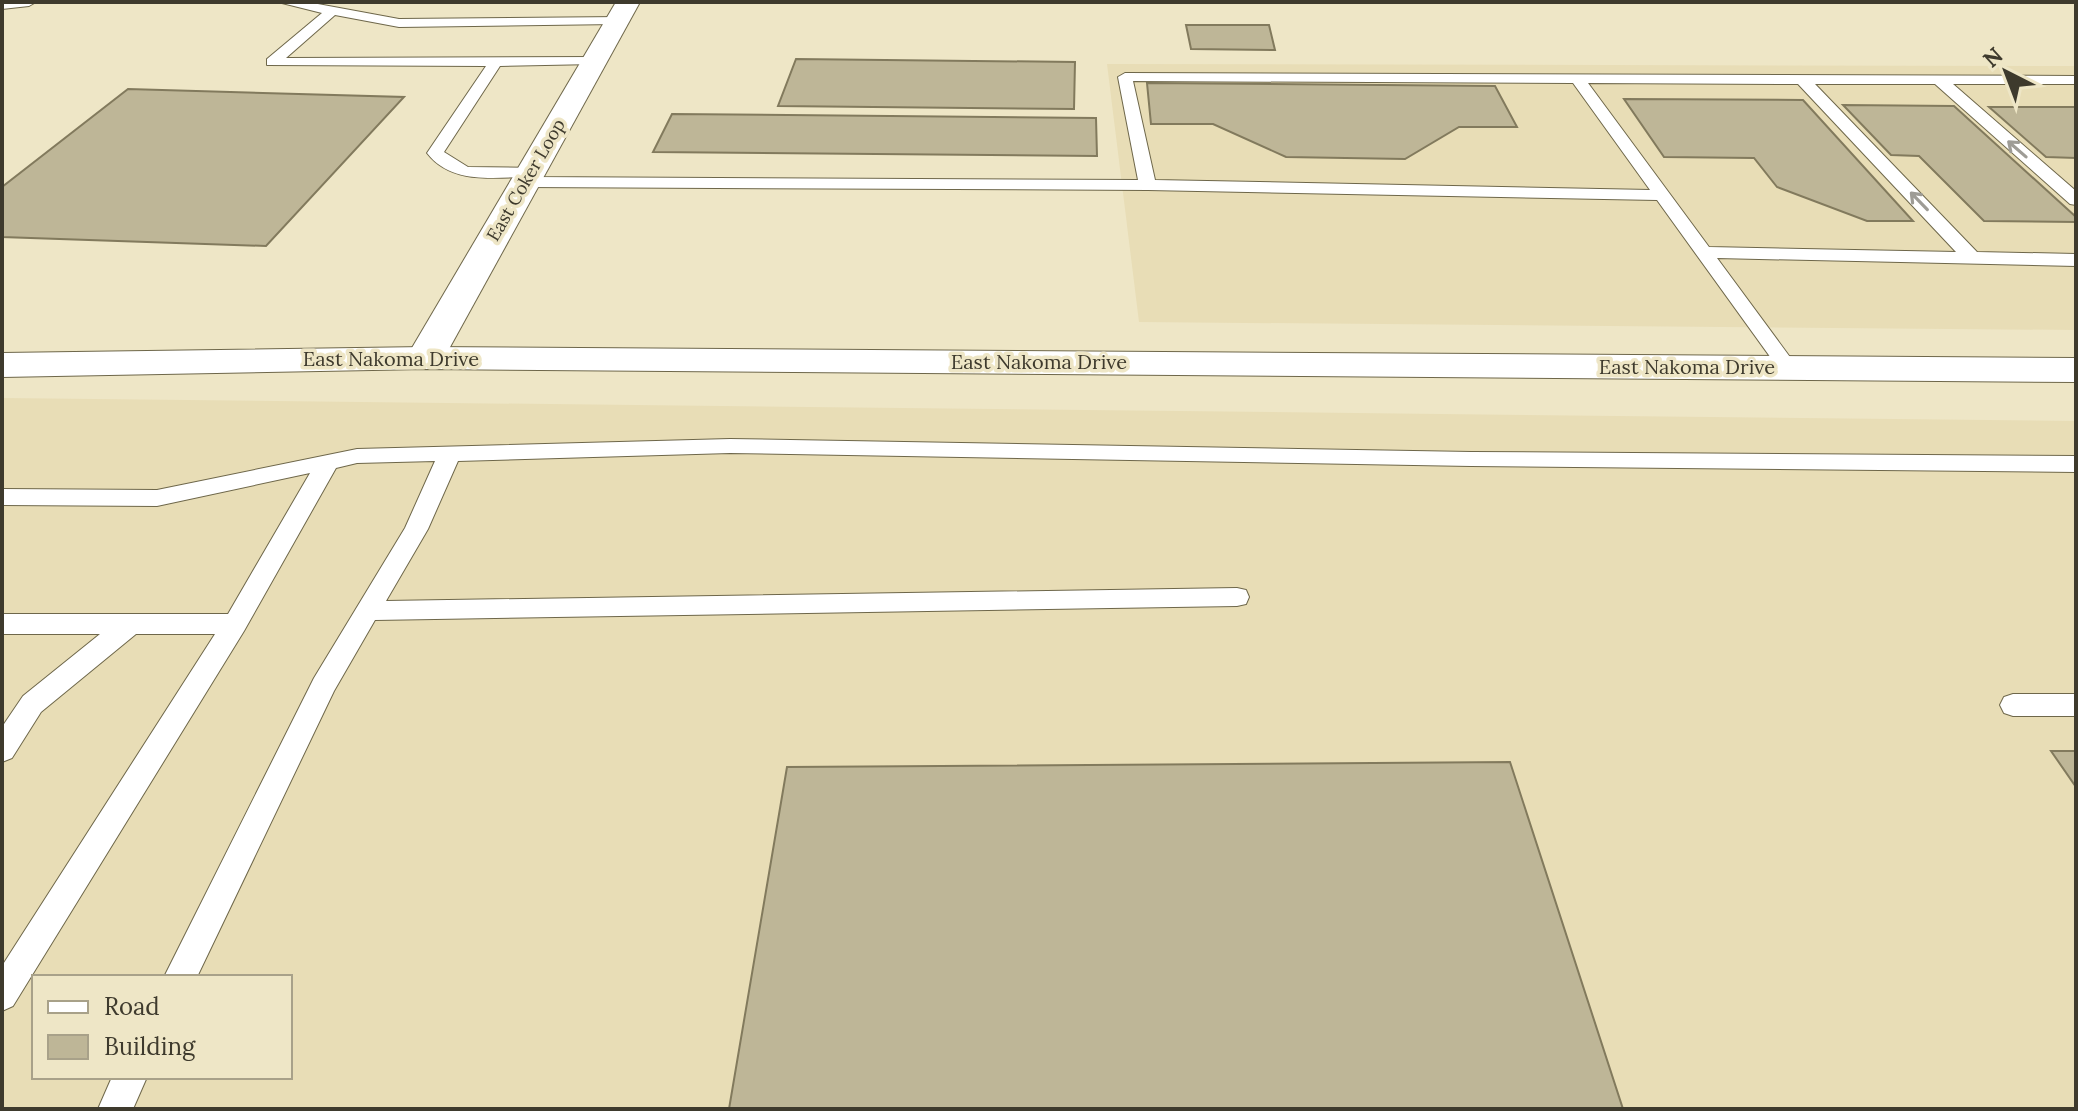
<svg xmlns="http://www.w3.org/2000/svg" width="2078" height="1111" font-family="Lora,serif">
	<rect width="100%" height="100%" fill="#eee6c6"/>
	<g fill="#e8ddb6" fill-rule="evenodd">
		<polygon points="1107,64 2076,66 2076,330 1139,322"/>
		<path d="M 2,398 L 2076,421 L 2076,1109 L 2,1109 ZM 34,977 L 290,977 L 290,1077 L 34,1077 Z"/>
	</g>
	<g fill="#beb697" stroke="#827a5d" stroke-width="2">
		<polygon points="1186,25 1269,25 1275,50 1191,49"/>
		<polygon points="796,59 1075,62 1074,109 778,106"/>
		<polygon points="1147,83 1495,86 1517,127 1459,127 1405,159 1286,157 1213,124 1151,124"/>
		<polygon points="128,89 404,97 266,246 2,237 2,187"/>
		<polygon points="1624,99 1803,100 1913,221 1867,221 1777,187 1754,158 1664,157"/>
		<polygon points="1843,105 1954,106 2076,217 2076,222 1984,221 1919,156 1891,155"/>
		<polygon points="1989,107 2076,107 2076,158 2046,157"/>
		<polygon points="672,114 1096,118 1097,156 653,152"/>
		<polygon points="2051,751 2076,751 2076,787"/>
		<polygon points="1510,762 1623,1109 729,1109 787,767"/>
	</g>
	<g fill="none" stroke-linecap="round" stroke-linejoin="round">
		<g stroke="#6e674a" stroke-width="2">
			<g id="lane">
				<polygon points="2,2 36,2 29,6 2,9"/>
				<path d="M 278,2 L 307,2 L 399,19 L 622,17 L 622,23 L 617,24 L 399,27 L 335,15 L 286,58 L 600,57 L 602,60 L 595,64 L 500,66 L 444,152 L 468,167 L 537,168 L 539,172 L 531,177 L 1138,180 L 1118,77 L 1125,73 L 2076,76 L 2076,84 L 1953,84 L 2076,191 L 2076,205 L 2070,204 L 1935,84 L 1815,84 L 1977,252 L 2076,254 L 2076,266 L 1717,258 L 1798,368 L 1788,374 L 1781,372 L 1657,200 L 1148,190 L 525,187 L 517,182 L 524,177 C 489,178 450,183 427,153 L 486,66 L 267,65 L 267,59 L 322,13 ZM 1133,81 L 1573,83 L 1650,190 L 1155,180 ZM 1588,83 L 1798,84 L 1956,252 L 1709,247 Z"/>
				<polygon points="730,439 1471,452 2076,456 2076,472 1471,466 730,453 458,461 428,529 386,601 1237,588 1246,590 1249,597 1246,604 1237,606 375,620 334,691 197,977 164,977 314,678 405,528 435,461 357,463 336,468 244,631 13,1006 2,1011 2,966 215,634 136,634 41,712 12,758 2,762 2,727 23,696 100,634 2,634 2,614 228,614 310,473 157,506 2,505 2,489 157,490 357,449"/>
				<polygon points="2013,694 2076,694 2076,716 2013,716 2004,713 2000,705 2004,697"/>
				<polygon points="112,1077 147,1077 133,1109 98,1109"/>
			</g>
		</g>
		<g stroke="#6e674a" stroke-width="2">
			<polygon id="street" points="616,2 640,2 444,358 438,366 425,369 412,366 406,358"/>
		</g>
		<g stroke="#6e674a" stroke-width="2">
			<polygon id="secondary" points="425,347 2076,358 2076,382 425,369 2,377 2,353"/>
		</g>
		<use href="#lane" fill="#fff" fill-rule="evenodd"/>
		<use href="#street" fill="#fff" fill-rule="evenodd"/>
		<use href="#secondary" fill="#fff" fill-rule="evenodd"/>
	</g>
	<defs><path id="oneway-shaft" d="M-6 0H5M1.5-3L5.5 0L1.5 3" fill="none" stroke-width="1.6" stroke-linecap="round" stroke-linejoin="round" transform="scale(2)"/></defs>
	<g stroke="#9e9c96">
		<use href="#oneway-shaft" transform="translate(2017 149) rotate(-139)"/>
		<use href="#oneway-shaft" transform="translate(1919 201) rotate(-134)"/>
	</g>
	<g text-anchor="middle" stroke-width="7" stroke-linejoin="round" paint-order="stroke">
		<g font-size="18" fill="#3e3a2d" stroke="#eee6c6">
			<text transform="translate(526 180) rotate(-60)" y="6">East Coker Loop</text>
		</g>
		<g font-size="20" fill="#3e3a2d" stroke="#eee6c6">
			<text x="391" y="366">East Nakoma Drive</text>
			<text x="1039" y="369">East Nakoma Drive</text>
			<text x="1687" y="374">East Nakoma Drive</text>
		</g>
	</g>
	<rect width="2078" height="1111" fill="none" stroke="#3e3a2d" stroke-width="8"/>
	<rect x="32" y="975" width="260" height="104" fill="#eee6c6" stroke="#a8a189" stroke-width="2"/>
	<rect x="48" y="1001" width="40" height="12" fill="#ffffff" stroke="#a8a189" stroke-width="2"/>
	<text x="104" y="1015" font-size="24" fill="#3e3a2d">Road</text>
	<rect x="48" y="1035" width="40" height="24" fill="#beb697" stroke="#a8a189" stroke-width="2"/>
	<text x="104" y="1055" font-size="24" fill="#3e3a2d">Building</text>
	<g transform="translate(2006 72) rotate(318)" stroke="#eee6c6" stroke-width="6" paint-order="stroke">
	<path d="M0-6L14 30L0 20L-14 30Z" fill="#3e3a2d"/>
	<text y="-12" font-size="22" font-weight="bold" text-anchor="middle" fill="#3e3a2d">N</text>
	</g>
</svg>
